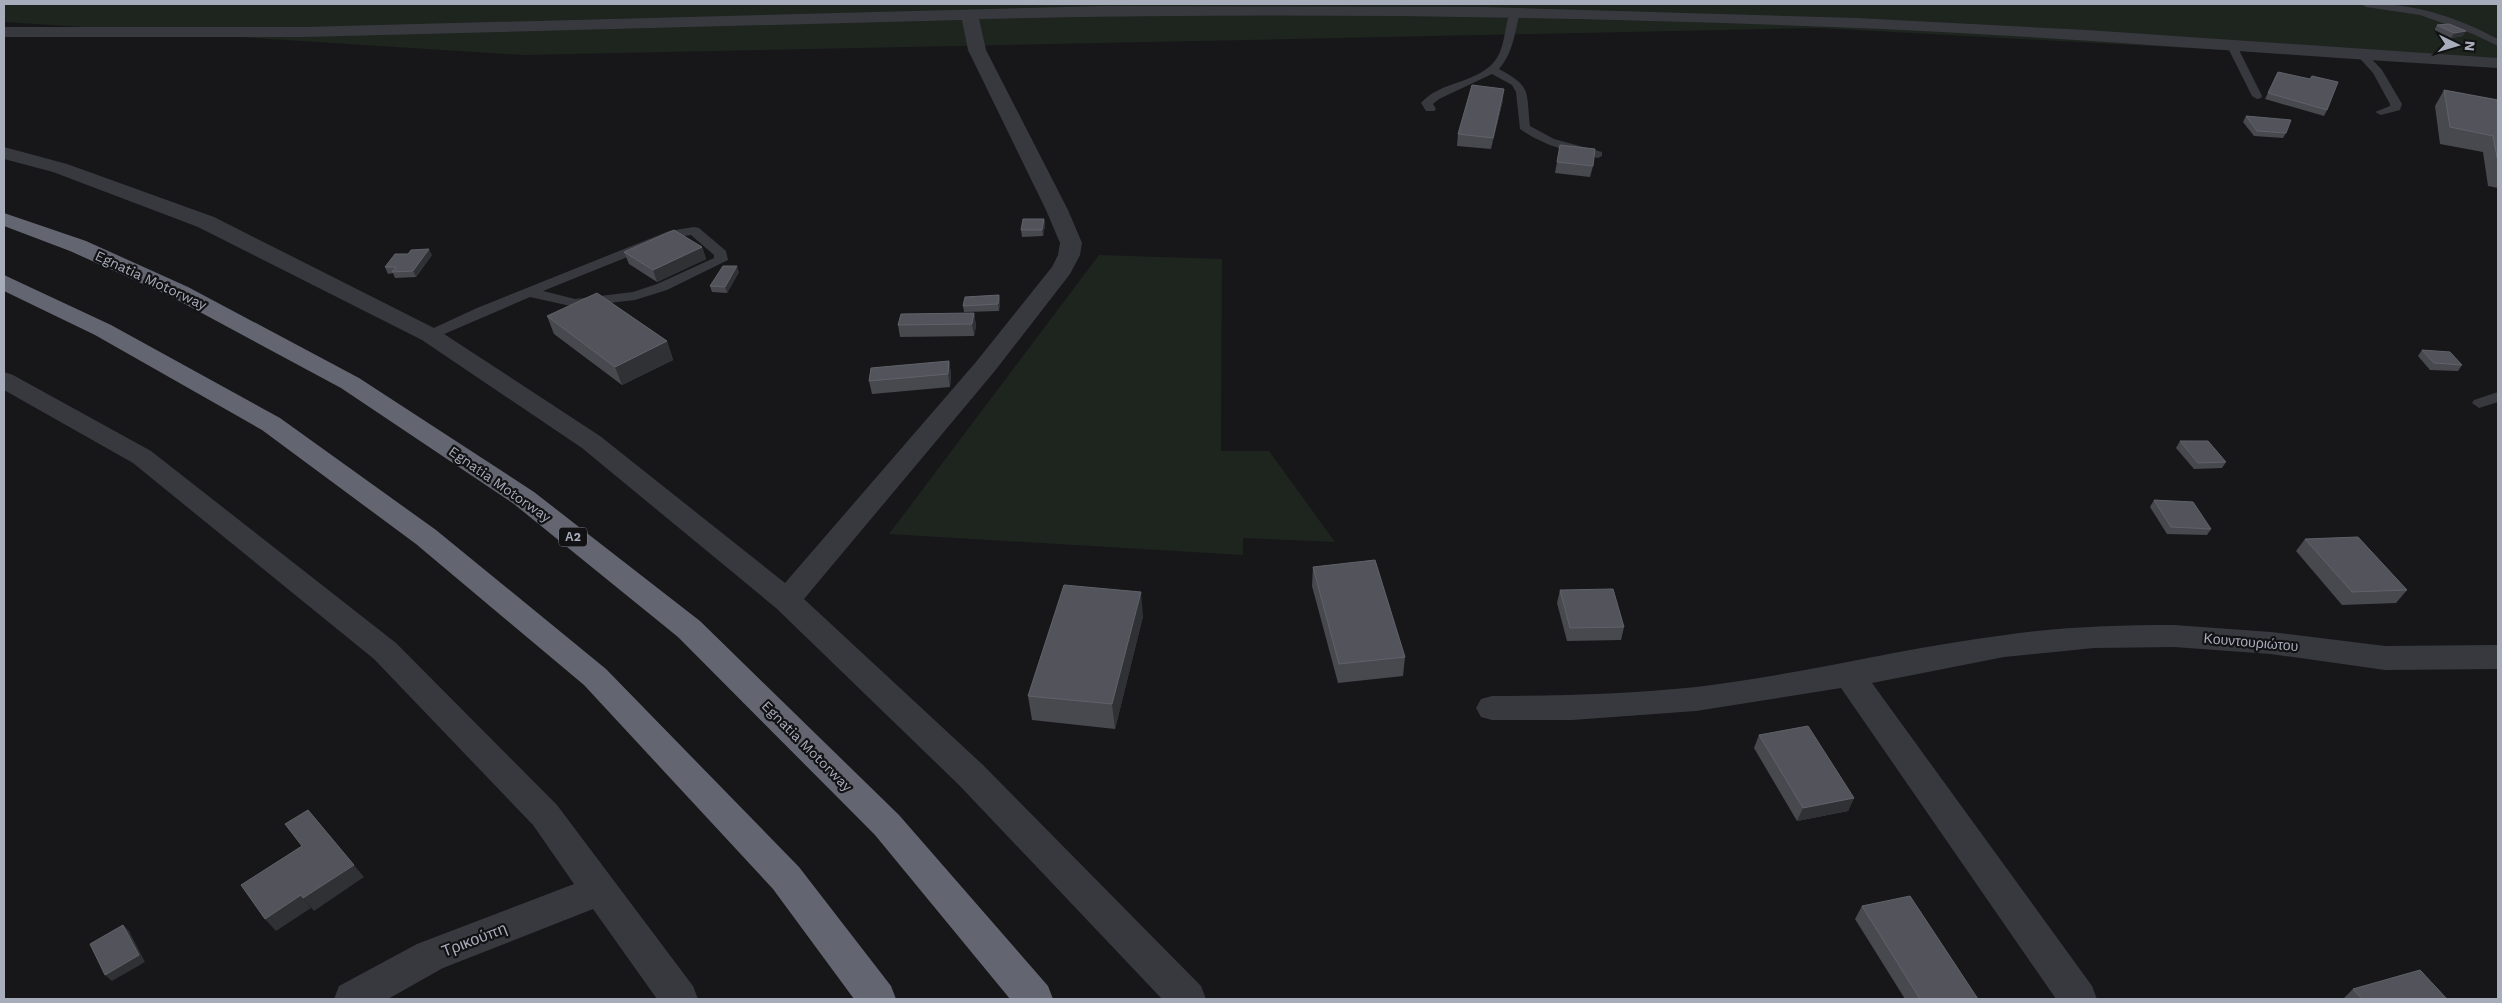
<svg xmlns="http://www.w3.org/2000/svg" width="2502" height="1003" font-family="'Work Sans',sans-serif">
	<rect width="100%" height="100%" fill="#17171a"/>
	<g fill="#1d251e">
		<polygon points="4,4 2498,4 2498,65 1819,28 523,55 4,22"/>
		<polygon points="1099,255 1222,259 1221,451 1269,451 1335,542 1243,538 1243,555 889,534"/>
	</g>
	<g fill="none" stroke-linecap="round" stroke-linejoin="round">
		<g fill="#38393f" fill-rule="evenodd">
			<path d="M 2361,4 C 2409,1 2457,17 2498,39 L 2498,46 L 2473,34 L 2420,15 L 2366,7 Z"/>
			<path d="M 1511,10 L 1520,12 C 1515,32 1513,53 1499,69 C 1532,87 1526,90 1530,126 L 1554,139 L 1602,152 L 1602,156 L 1598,158 C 1570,152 1544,146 1520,129 L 1516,92 L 1512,85 L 1492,74 L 1439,99 L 1433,104 L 1436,109 L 1434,111 L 1426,111 L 1421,103 C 1441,80 1480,84 1497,58 C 1506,43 1504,25 1511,10 Z"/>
			<polygon points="2231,41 2236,44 2262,96 2261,98 2257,99 2252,96 2226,44"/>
			<polygon points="2361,51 2365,52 2382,70 2402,104 2400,110 2381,115 2375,112 2390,106 2390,104 2373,73 2356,54"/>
			<path d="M 694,227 L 699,228 L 726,251 L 728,260 L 667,290 L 635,300 L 575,307 L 530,297 L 435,338 L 425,338 L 423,335 L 425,332 L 477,308 L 669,231 ZM 691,235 L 714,255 L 714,258 L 657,284 L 633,292 L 575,299 L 543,291 L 677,237 Z"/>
			<polygon points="2498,392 2498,402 2479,408 2472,403 2474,400"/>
		</g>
		<g fill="#38393f" fill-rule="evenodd">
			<path d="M 1104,6 L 1483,7 L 1857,18 L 2087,30 L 2498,58 L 2498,68 C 2285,56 2072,37 1858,28 C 1565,16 1272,12 979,19 L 986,50 L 1068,210 L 1082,243 L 1080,255 L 1070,274 L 994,372 L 804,599 L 983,765 L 1201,986 L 1206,999 L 1162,999 L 959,785 L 776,608 L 582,448 L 422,340 L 198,227 L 53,172 L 4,159 L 4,147 L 67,164 L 214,217 L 438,330 L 600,436 L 785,583 L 976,362 L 1052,267 L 1058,255 L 1060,243 L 1046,210 L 968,50 L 962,20 L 304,37 L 4,37 L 4,27 L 304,27 Z"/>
			<polygon points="4,372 13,375 151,451 396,643 557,805 693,986 698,999 657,999 593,909 443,968 388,999 334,999 339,986 417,944 574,884 533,825 374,659 133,463 4,390"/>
			<path d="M 2174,625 L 2271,632 L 2385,646 L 2498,645 L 2498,669 L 2385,670 L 2271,654 L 2174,647 L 2094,648 L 2004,657 L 1872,683 L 2092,986 L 2097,999 L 2056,999 L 1841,688 L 1696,711 L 1572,720 L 1492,720 L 1481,717 L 1476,708 L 1481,699 L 1492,696 C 1560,696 1628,694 1696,687 C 1800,675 1901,648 2005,635 C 2061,627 2117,625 2174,625 Z"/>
		</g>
		<g fill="#636670" fill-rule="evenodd">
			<polygon points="4,213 86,241 188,287 359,378 534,492 700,621 899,815 1048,986 1053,999 1010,999 875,835 678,637 514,504 341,388 172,297 70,251 4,226"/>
			<polygon points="4,275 111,325 280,418 436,530 606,669 799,867 891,986 896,999 854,999 773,889 584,685 416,544 262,430 95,335 4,291"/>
		</g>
	</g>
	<g fill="#48494f">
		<polygon points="2437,25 2463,36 2451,38 2434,31"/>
		<polygon points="2278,72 2327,110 2324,116 2265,99"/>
		<polygon points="2444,90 2498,100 2498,188 2488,186 2483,152 2440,144 2435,106"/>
		<polygon points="1503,100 1491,149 1457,146 1458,134"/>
		<polygon points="2246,116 2286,133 2283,138 2254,136 2243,122"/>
		<polygon points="1560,145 1593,166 1590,177 1555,173"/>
		<polygon points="1044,219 1045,225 1043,236 1022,237 1021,230"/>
		<polygon points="702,247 706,259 657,282 629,264 624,252"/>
		<polygon points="432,255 416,277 395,278 393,273 388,274 385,267"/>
		<polygon points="739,272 727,293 712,292 710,286"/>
		<polygon points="999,295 1000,302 999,311 964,312 963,306"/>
		<polygon points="974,313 976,326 974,336 900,337 898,325"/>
		<polygon points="547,316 667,341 673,360 622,385 554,334"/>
		<polygon points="2422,350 2462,365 2458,371 2430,370 2418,356"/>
		<polygon points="949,361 951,374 950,387 872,394 869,381"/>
		<polygon points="2180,441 2226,462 2222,468 2194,469 2176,448"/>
		<polygon points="2154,500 2211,529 2207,535 2167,534 2150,507"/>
		<polygon points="2305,539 2407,590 2396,603 2342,605 2296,551"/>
		<polygon points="1313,567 1405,657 1403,676 1338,683 1312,586"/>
		<polygon points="1560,590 1624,627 1621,640 1567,641 1557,603"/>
		<polygon points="1143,616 1115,729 1032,720 1028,696"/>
		<polygon points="1759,735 1854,798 1848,811 1797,821 1754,748"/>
		<polygon points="1862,906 1978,999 1905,999 1855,919"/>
		<polygon points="2353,989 2447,999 2343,999"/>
	</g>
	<g fill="#303135">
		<polygon points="2466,31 2463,36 2451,38 2454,33"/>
		<polygon points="1504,89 1503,100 1491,149 1493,138"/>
		<polygon points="1044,219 1045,225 1043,236 1042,230"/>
		<polygon points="702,247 706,259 657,282 653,270"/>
		<polygon points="429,249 432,255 416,277 413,271"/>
		<polygon points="737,266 739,272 727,293 725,287"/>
		<polygon points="999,295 1000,302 999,311 998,304"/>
		<polygon points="974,313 976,326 974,336 972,324"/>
		<polygon points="667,341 673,360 622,385 615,367"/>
		<polygon points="949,361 951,374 950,387 948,374"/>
		<polygon points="1141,592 1143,616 1115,729 1112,704"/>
		<polygon points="1854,798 1848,811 1797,821 1803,808"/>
		<polygon points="354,865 364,877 314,911 303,898"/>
		<polygon points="301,895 311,908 276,931 265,919"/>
		<polygon points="123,925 129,931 145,962 112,981 105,975"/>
	</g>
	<g fill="#53545b" stroke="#60626a">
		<polygon points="2449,24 2466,31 2454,33 2437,25"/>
		<polygon points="2278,72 2310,79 2312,76 2338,82 2327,110 2268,93"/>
		<polygon points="1472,85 1504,89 1493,138 1458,134"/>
		<polygon points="2444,90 2498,100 2498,162 2493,136 2450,127"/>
		<polygon points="2246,116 2291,120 2286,133 2257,131"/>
		<polygon points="1560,145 1595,149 1593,166 1557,162"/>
		<polygon points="1023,219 1044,219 1042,230 1021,230"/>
		<polygon points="674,230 702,247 653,270 624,252"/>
		<polygon points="429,249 413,271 392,272 396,267 385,267 395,254 408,254 411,250"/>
		<polygon points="723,266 737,266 725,287 710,286"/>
		<polygon points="597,293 667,341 615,367 547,316"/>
		<polygon points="999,295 998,304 963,306 965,297"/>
		<polygon points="974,313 972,324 898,325 901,314"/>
		<polygon points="2422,350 2450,352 2462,365 2434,363"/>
		<polygon points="949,361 948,374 869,381 871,368"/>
		<polygon points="2180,441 2208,441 2226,462 2198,463"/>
		<polygon points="2154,500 2193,502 2211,529 2171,527"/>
		<polygon points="2358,537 2407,590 2352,592 2305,539"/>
		<polygon points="1375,560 1405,657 1339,664 1313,567"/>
		<polygon points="1064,585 1141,592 1112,704 1028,696"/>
		<polygon points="1613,589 1624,627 1570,628 1560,590"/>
		<polygon points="1808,726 1854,798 1803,808 1759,735"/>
		<polygon points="308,810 354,865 303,898 301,895 265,919 241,885 302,846 285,824"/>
		<polygon points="1910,896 1978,999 1920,999 1862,906"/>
		<polygon points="123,925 139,955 105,975 90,944"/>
		<polygon points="2420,970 2447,999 2362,999 2353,989"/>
	</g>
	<g text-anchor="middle" stroke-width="4.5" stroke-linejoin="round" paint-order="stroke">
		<rect fill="#121215" stroke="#7b7e89" stroke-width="1" x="559" y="527.5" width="28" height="19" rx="4"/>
		<g font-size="12" font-weight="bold" fill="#a8adbb">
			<text x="573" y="541">Α2</text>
		</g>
		<g font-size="14" fill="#a8adbb" stroke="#121215">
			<text transform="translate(151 280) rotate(25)" y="5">Egnatia Motorway</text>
			<text transform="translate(500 484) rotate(35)" y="5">Egnatia Motorway</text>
			<text transform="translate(2251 642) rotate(5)" y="5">Κουντουριώτου</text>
			<text transform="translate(807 746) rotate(45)" y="5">Egnatia Motorway</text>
		</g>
		<g font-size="16" fill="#a8adbb" stroke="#121215">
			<text transform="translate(474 939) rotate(-21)" y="6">Τρικούπη</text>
		</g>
	</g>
	<rect width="2502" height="1003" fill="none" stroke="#a8adbb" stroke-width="10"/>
	<g transform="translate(2457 45) rotate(95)" stroke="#121215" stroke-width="4" paint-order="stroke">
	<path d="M0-4L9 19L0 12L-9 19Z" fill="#a8adbb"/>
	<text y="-8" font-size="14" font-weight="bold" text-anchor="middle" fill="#a8adbb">N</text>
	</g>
</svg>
